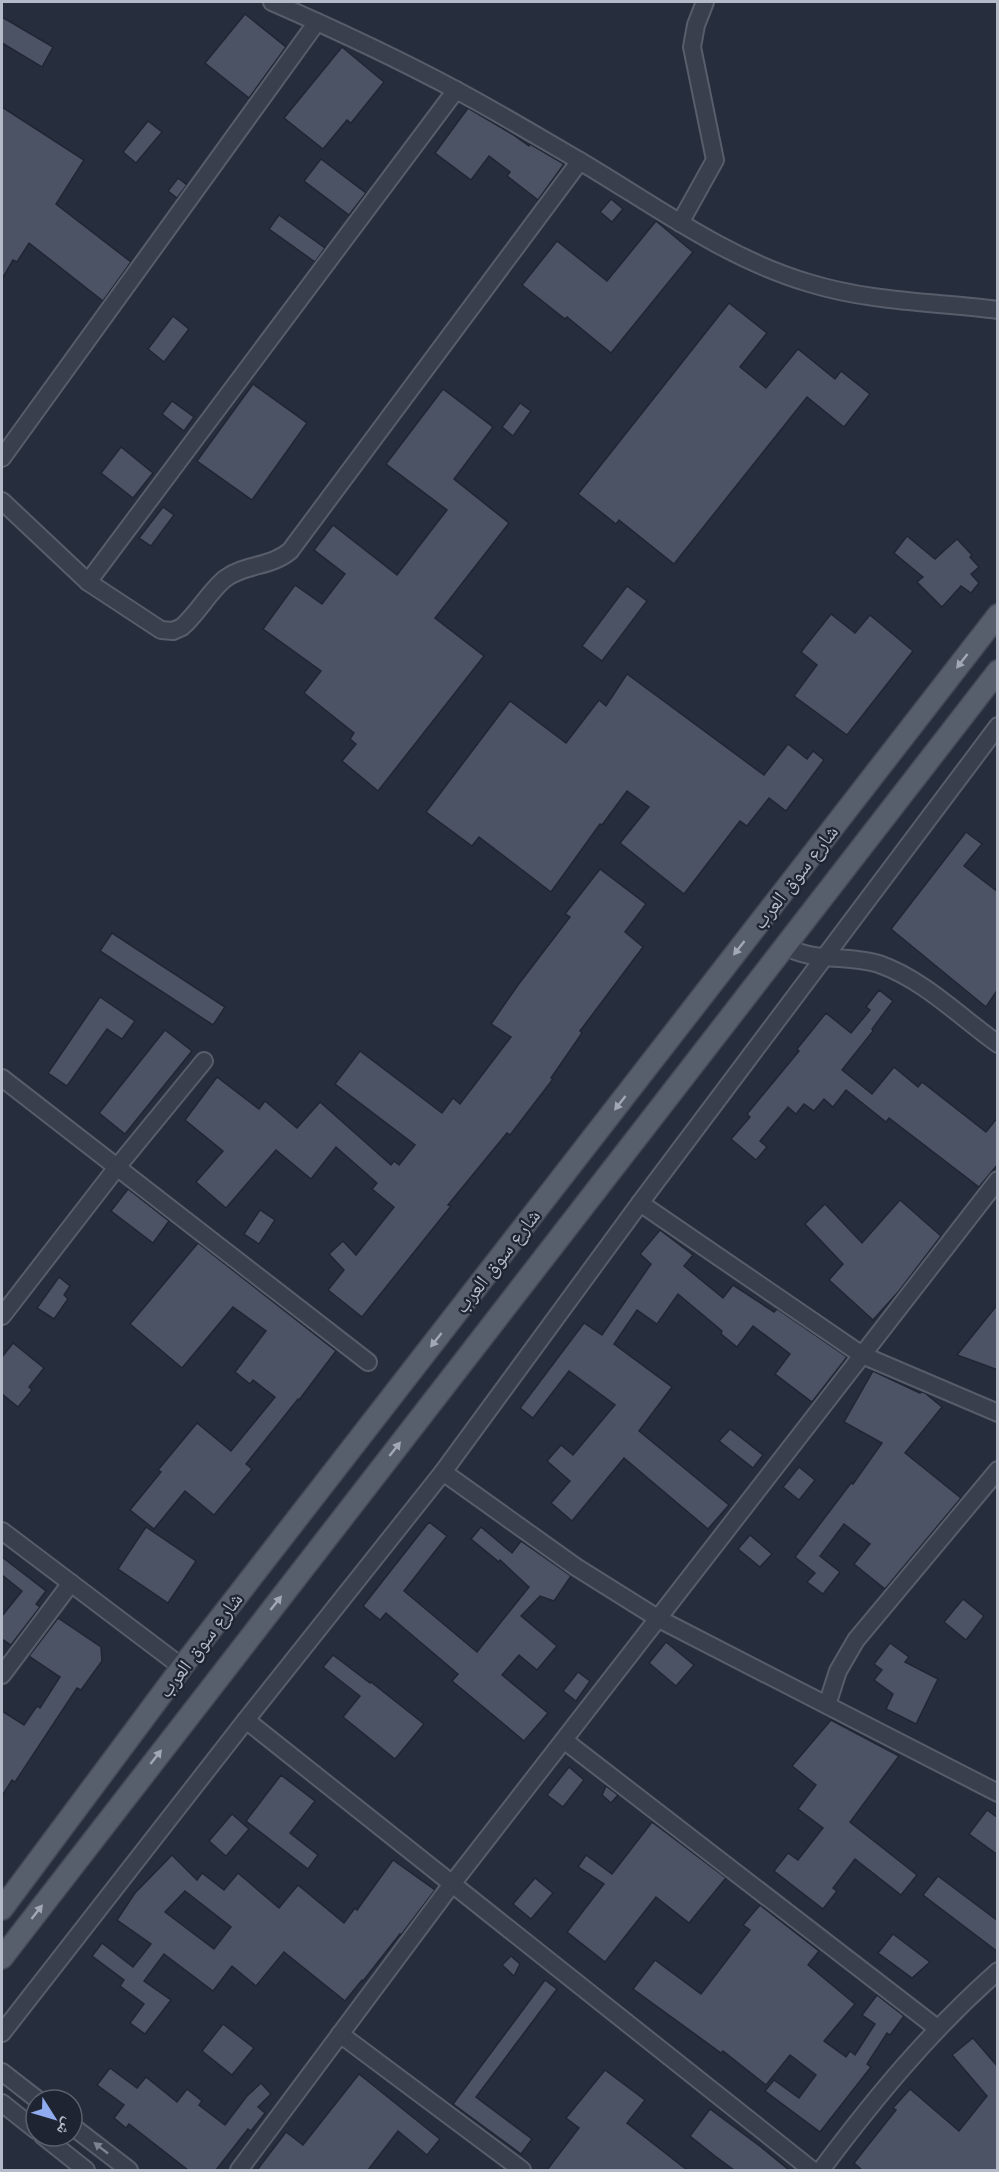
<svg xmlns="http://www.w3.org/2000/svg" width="999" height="2172" font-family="Helvetica,'Noto Naskh Arabic',sans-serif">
	<rect width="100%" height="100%" fill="#262d3c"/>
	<g fill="#4c5365" stroke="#202633" stroke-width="1.5" fill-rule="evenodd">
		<polygon points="245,14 286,47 249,98 205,63"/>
		<polygon points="2,17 53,47 42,67 2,43"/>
		<polygon points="342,47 384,82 351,123 347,120 323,149 284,118"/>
		<polygon points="2,107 84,160 56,204 131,262 103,301 29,243 17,262 13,260 2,279"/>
		<polygon points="468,108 512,134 529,146 530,144 564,164 538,200 507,176 510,172 489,156 471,180 435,153"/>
		<polygon points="148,121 162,132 136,163 123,152"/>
		<polygon points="321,159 366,193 349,215 304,181"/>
		<polygon points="178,178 187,185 177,198 168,191"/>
		<polygon points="611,199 623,209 612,222 600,212"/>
		<polygon points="279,215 325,248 315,262 269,229"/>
		<polygon points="656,221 693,252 611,353 567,317 565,319 522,285 557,241 607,281"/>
		<polygon points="729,303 767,333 740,367 766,388 798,349 835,379 841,371 870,394 844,427 807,397 674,564 619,520 616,524 578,494"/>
		<polygon points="173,316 189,329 164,362 148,349"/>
		<polygon points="253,384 307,423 252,500 197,461"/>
		<polygon points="443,389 493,427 454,479 509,523 435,618 484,656 378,791 342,761 356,744 350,739 354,733 304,693 321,671 263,629 295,585 322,604 345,574 314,550 333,525 397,575 447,510 386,464"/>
		<polygon points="172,401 194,417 184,431 162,414"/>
		<polygon points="520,403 531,411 513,436 502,427"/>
		<polygon points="121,447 153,473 133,498 101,473"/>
		<polygon points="163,507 174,515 151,546 139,538"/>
		<polygon points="907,536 935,559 957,539 972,555 970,557 979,567 971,574 979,583 971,593 961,586 942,607 917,582 923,577 894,553"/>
		<polygon points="627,586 647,601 602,661 582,646"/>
		<polygon points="831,614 855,633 870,615 913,651 847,735 794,696 817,665 801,652"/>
		<polygon points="627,674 764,775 788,744 807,759 813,751 824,760 786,811 769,798 747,826 740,821 684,894 620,843 649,807 627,791 602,825 600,824 551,892 479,837 472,846 426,812 510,701 566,743 599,700 606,706"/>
		<polygon points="966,832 982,844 964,866 998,892 998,989 986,1007 891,929"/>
		<polygon points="600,869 646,904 625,932 643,947 580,1031 582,1033 551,1078 553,1079 510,1135 507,1133 448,1205 451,1206 362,1317 328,1290 344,1270 329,1254 343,1241 356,1255 394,1207 372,1189 377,1183 336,1147 311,1179 276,1150 226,1208 196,1182 223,1151 185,1120 217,1077 259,1109 265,1101 297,1128 320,1102 391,1165 394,1161 399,1165 415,1145 335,1084 360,1051 442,1113 453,1098 460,1104 511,1037 491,1024 518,985 570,917 565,914"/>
		<polygon points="112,933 225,1007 213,1025 100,951"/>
		<polygon points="879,990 893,1001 872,1029 873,1031 842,1070 872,1094 894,1067 918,1087 922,1082 986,1132 998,1117 998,1164 979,1187 889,1118 886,1122 846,1090 833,1107 824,1099 814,1111 804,1104 796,1114 788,1107 760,1141 767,1147 756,1160 731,1139 750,1117 747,1114 799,1051 797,1049 826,1013 851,1033 870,1010 866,1007"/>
		<polygon points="100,997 135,1021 122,1039 107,1029 67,1086 48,1073"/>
		<polygon points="165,1030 192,1051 125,1134 99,1113"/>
		<polygon points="128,1189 169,1221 153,1243 111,1211"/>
		<polygon points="900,1200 941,1236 899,1291 873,1320 829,1280 843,1264 805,1224 825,1204 862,1243"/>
		<polygon points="260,1210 275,1220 259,1244 244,1234"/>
		<polygon points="660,1230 693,1255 684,1266 723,1298 733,1285 774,1312 777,1309 847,1357 812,1402 775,1374 790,1354 753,1326 737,1347 721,1334 722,1331 678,1294 657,1324 637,1310 614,1344 672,1387 639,1431 729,1505 708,1529 624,1458 572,1521 551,1503 570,1481 547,1461 561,1445 573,1455 615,1405 569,1371 533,1418 520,1408 584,1323 602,1335 651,1264 640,1254"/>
		<polygon points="198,1243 336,1351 299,1400 298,1399 246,1464 252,1469 214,1515 185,1491 154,1529 130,1510 161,1472 158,1470 197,1423 231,1451 275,1397 253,1380 250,1384 235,1372 266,1331 233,1307 182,1368 130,1324"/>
		<polygon points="59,1277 70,1286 64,1295 68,1299 54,1319 37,1308"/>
		<polygon points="998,1304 998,1370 957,1355"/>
		<polygon points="13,1343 44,1368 29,1387 32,1390 18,1407 2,1394 2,1357"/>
		<polygon points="873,1371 920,1393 921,1392 925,1393 942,1407 905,1453 961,1498 885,1589 854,1564 870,1544 844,1524 820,1556 840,1572 823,1594 807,1582 815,1573 795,1557 851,1483 853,1484 882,1443 844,1422"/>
		<polygon points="730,1429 763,1455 753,1468 719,1441"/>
		<polygon points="799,1467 815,1480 799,1500 783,1487"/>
		<polygon points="429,1522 447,1536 404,1591 477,1652 529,1587 500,1560 499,1562 471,1539 481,1527 512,1553 521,1541 571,1576 554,1601 540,1596 521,1616 557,1646 537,1670 519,1655 502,1675 548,1713 524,1741 452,1681 458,1674 386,1613 380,1620 363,1606"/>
		<polygon points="146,1527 196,1561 168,1603 118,1569"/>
		<polygon points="750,1535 772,1554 760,1567 738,1549"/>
		<polygon points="2,1557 46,1591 36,1604 40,1607 11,1645 2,1639 2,1616 22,1591 2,1575"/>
		<polygon points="963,1599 984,1616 966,1640 944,1622"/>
		<polygon points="58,1618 101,1647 102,1661 81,1690 77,1688 15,1782 12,1780 2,1796 2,1711 24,1725 37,1706 40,1708 60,1677 29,1656"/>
		<polygon points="666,1642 694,1665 676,1686 649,1663"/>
		<polygon points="890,1643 909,1657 905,1662 938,1679 916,1724 886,1709 893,1694 874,1680 882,1670 874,1664"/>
		<polygon points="333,1655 370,1683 371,1682 424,1724 395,1759 343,1717 360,1696 323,1667"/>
		<polygon points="578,1672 590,1681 576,1701 563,1691"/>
		<polygon points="831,1720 899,1756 850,1822 917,1875 901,1895 855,1859 833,1888 837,1891 823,1909 774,1871 788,1853 798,1860 823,1828 798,1809 816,1785 792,1766"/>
		<polygon points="569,1767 584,1780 563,1807 547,1795"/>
		<polygon points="281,1775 315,1801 290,1833 318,1855 308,1869 246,1821"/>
		<polygon points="606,1786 618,1795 611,1803 602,1795"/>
		<polygon points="987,1810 998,1818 998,1855 969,1834"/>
		<polygon points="232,1814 249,1829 226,1856 209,1841"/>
		<polygon points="652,1822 726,1878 689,1923 656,1897 605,1962 567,1932 604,1884 578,1867 586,1855 612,1874"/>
		<path d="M 172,1855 L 197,1880 L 202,1873 L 224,1890 L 238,1873 L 279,1908 L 298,1885 L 344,1923 L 355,1908 L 357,1910 L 393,1860 L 435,1890 L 401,1935 L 400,1934 L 363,1981 L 362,1980 L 345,2001 L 284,1952 L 256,1986 L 232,1966 L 213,1991 L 164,1954 L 144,1981 L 171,2000 L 145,2034 L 130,2023 L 144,2004 L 120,1986 L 124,1980 L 92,1956 L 102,1943 L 133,1967 L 151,1944 L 117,1920 L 135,1893 ZM 185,1891 L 231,1927 L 214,1949 L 165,1912 Z"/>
		<polygon points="938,1876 998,1921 998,1952 923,1895"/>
		<polygon points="535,1878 553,1893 531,1919 513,1904"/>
		<polygon points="760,1905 819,1951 808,1965 855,2004 824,2041 846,2057 850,2051 855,2055 875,2024 862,2015 877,1995 904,2016 890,2035 887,2033 867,2064 871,2067 820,2132 765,2091 774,2080 799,2098 816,2075 790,2055 766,2085 723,2051 721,2053 633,1989 655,1960 701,1994 750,1930 743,1925"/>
		<polygon points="893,1934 930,1962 912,1978 878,1953"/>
		<polygon points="511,1956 520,1964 514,1976 502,1965"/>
		<polygon points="545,1980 557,1989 476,2097 532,2139 521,2154 453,2104"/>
		<polygon points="223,2024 254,2048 232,2075 202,2051"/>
		<polygon points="973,2038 998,2067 998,2170 862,2170 854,2163 896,2110 893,2108 910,2089 959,2131 987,2096 952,2055"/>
		<polygon points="110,2068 137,2088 146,2077 177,2102 187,2089 202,2101 199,2105 225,2125 247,2096 261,2083 271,2094 258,2107 265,2113 251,2131 248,2129 216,2170 188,2170 129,2124 126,2128 114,2118 124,2105 97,2085"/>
		<polygon points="605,2070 645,2100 627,2123 687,2170 547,2170 579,2128 566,2118"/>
		<polygon points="359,2074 440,2139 427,2155 398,2131 368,2170 257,2170 286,2132 303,2145"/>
		<polygon points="710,2109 761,2147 789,2170 734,2170 715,2156 690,2136"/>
	</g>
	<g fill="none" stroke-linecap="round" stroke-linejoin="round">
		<g stroke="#575d6a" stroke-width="20">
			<g id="minor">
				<path d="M 272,2 C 334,29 396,58 456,90 C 497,112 537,136 578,160 C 653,204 724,258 809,283 C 870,302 935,302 998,310"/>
				<polyline points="680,223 715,160 692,47 696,25 705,2"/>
				<polyline points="2,458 317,22"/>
				<path d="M 2,501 L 88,582 L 161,630 L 173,631 L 182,627 C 198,613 211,589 226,578 C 245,564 271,567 290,551 L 580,161"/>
				<polyline points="88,582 456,90"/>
				<path d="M 785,946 C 813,963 848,954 879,964 C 924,980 959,1016 998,1044"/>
				<polyline points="2,1078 368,1362"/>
				<polyline points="640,1203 862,1355 998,1413"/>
				<polyline points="2,1316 118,1166 204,1061"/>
				<polyline points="443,1472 576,1567 659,1619 998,1793"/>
				<polyline points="2,1531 182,1667"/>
				<polyline points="2,1675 71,1583"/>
				<polyline points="827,1705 838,1671 856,1640 998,1470"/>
				<polyline points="246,1720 812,2170"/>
				<polyline points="565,1741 937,2028"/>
				<polyline points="2,2033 246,1720 443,1472 640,1203 998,726"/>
				<polyline points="340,2034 522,2170"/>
				<polyline points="2,2072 38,2100"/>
				<polyline points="2,2103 36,2130"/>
				<polyline points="72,2126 129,2170"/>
				<polyline points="43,2136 86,2170"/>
				<polyline points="239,2170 452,1884 998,1180"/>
				<path d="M 821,2170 C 874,2099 930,2031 998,1971"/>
			</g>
		</g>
		<g stroke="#424855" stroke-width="24">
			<g id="major">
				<polyline points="2,1909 182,1667 998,615"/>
				<polyline points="2,1958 998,671"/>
			</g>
		</g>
		<use href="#minor" stroke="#393f4c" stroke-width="16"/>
		<use href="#major" stroke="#575e6c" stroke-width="21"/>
	</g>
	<defs><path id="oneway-solid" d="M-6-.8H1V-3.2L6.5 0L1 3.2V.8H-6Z" transform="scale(1.5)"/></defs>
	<g fill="#a2a8b6">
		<use href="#oneway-solid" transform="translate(962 661) rotate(128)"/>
		<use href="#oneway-solid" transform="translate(739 948) rotate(128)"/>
		<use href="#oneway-solid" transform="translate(620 1103) rotate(128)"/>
		<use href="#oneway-solid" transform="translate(436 1340) rotate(128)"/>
		<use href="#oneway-solid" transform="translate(395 1449) rotate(-52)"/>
		<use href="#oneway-solid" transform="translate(276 1603) rotate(-52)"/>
		<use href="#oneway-solid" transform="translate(156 1757) rotate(-52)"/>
		<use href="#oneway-solid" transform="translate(37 1912) rotate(-52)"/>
	</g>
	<use fill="#7d8390" href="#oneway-solid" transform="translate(101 2148) rotate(-142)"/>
	<g text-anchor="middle" stroke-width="4.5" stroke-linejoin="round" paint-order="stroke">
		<g font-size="20" fill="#b5bac8" stroke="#1e2431">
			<text transform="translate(795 877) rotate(-52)" y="7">شارع سوق العرب</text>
			<text transform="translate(497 1261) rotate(-52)" y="7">شارع سوق العرب</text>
			<text transform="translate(200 1645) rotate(-53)" y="7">شارع سوق العرب</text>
		</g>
	</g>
	<rect width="999" height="2172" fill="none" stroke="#b5bac8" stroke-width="6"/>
	<g transform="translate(54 2118) rotate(127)"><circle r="28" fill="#1e2431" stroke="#5a606d" stroke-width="1.5"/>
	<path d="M0-4.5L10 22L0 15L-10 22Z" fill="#91abf1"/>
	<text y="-9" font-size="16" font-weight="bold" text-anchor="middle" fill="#b5bac8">ش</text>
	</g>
</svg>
